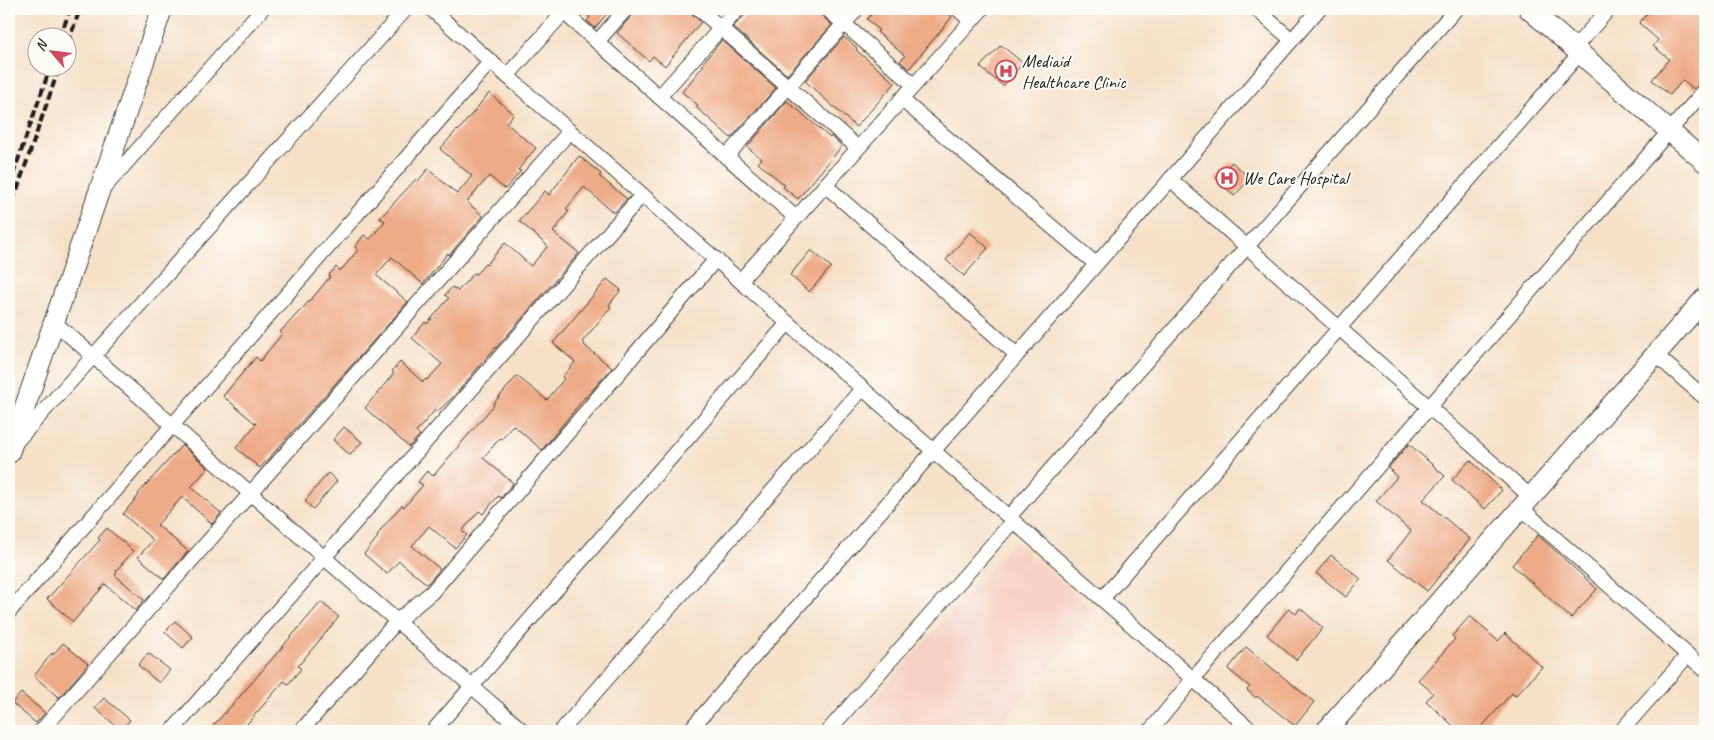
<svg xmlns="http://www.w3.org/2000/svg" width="1714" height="740" font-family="Caveat,sans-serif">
	<rect width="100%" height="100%" fill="#fdfcf7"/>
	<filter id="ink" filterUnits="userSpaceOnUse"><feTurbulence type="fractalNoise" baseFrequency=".02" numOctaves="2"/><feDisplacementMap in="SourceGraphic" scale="10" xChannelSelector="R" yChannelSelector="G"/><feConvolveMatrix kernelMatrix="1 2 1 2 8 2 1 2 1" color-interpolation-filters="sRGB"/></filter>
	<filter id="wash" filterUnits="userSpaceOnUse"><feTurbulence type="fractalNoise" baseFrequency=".0096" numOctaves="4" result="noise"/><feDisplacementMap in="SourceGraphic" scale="20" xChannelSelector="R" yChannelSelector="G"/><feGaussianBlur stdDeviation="1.12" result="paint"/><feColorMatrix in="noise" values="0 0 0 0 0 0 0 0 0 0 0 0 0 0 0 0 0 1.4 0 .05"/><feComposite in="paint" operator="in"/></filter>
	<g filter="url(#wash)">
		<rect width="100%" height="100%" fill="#f6e1c8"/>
		<polygon fill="#f6d2c4" points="1014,541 1096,612 995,731 846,731"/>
		<g id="blocks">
			<g fill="#eeab87">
				<polygon points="580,9 611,9 595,28 587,21 590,17"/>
				<polygon points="637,9 690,9 693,15 701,22 665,66 653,56 649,61 617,33"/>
				<polygon points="747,9 818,9 821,15 832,25 787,75 733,27 745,15"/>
				<polygon points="876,9 943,9 952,17 909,69 900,61 905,56 877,32 879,30 867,19"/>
				<polygon points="1651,9 1705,9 1705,81 1699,84 1694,89 1683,80 1670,95 1652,80 1669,59 1653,46 1658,40 1639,23"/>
				<polygon points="844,37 857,48 856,50 895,83 856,127 805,81"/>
				<polygon points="722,40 776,88 731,138 696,107 698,105 682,92 704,65 702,64"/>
				<polygon points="1001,45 1023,63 1003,86 980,67"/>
				<polygon points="489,93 514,114 506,123 536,148 518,170 521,171 505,189 489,176 467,202 483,216 449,255 448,253 423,284 392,257 376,275 408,302 260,468 236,448 256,424 223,396 256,357 260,361 282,334 280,332 314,296 330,277 329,275 336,267 339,270 342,269 358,250 355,247 364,235 370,239 385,221 380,218 416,179 418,181 428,169 457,194 472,176 440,149 457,130 458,131"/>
				<polygon points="787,101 796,109 796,108 830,138 831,136 842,146 798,199 783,187 785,185 758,163 762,159 747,147"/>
				<polygon points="579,156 601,174 599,176 627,199 614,213 584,187 566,209 569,211 553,232 579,253 496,348 495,348 454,396 437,412 435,410 416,432 420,435 409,447 365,408 394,373 392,371 400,362 423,382 426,379 427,380 442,364 412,338 425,322 427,324 449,298 445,295 452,287 458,291 474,273 476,274 485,264 486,265 505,243 531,266 548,246 519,221 545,191 549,195"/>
				<polygon points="1232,162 1250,179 1234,196 1216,178"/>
				<polygon points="970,232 988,248 964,276 946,260"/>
				<polygon points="811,250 831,267 809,292 790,275"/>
				<polygon points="607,279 621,290 609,305 611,307 582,342 585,344 584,345 612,368 586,397 585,397 542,450 513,425 502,439 500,438 483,458 513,483 501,498 498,496 483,514 479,511 462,531 467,535 455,548 429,526 412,546 440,569 427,584 399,561 387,574 364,554 378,537 377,536 382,528 402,505 404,507 423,485 418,482 427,471 433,476 494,405 493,404 517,376 547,400 564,379 562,377 575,362 553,343"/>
				<polygon points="344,427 362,442 350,455 333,440"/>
				<polygon points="1409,444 1445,476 1423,500 1470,539 1427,591 1388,560 1411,531 1376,501 1397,477 1388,468"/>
				<polygon points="182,445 208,468 191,487 221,513 212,524 182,497 174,506 157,525 188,551 164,579 138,557 153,540 123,514 139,495 138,494"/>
				<polygon points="1470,460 1502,490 1485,509 1452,480"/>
				<polygon points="328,473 337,481 313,509 305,501"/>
				<polygon points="107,528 133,551 116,571 117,573 115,575 144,600 136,611 105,584 73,622 47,599 100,540 98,538"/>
				<polygon points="1538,535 1597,589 1571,618 1512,565"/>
				<polygon points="1331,555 1361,579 1346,597 1316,573"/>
				<polygon points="321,602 339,617 298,666 301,669 288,684 284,681 241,731 208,731 235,702"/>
				<polygon points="1289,608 1296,614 1300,608 1323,628 1296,660 1267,635"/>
				<polygon points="1470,616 1498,641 1505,633 1542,667 1515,696 1512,693 1478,731 1459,731 1426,701 1433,693 1418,680 1455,639 1452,636"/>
				<polygon points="175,621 193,637 183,648 165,632"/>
				<polygon points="63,643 88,664 59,698 34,676 52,653 53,655"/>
				<polygon points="1246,647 1314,702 1295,726 1257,696 1256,698 1247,690 1250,687 1228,669"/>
				<polygon points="148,653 170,670 159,683 138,665"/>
				<polygon points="21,693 45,713 36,723 12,703"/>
				<polygon points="104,698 130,720 121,730 95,708"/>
			</g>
		</g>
	</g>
	<g filter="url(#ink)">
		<use href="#blocks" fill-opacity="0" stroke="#3d3a36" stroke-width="1"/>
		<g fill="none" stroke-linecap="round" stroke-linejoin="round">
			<g stroke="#3d3a36" stroke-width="16">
				<g id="street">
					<polyline points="431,9 1252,731"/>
					<polyline points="560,9 796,218"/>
					<polyline points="699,9 858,148"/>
					<polyline points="827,9 914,85"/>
					<polyline points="958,9 971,21"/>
					<polyline points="1256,9 1292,40"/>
					<polyline points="597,42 626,9"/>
					<polyline points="1574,48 1609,9"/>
					<polyline points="507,76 564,12"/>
					<polyline points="659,97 738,9"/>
					<polyline points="901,99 1096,264"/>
					<polyline points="726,157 857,9"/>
					<polyline points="1170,179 1531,497"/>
					<polyline points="825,185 1017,355"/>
					<polyline points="104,188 262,9"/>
					<polyline points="740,281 982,9"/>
					<polyline points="54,322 523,731"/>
					<polyline points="1656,355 1705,398"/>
					<polyline points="16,442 406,9"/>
					<polyline points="1521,508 1705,670"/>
					<polyline points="1009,517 1456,9"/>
					<polyline points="1102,599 1580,53"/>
					<polyline points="9,612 491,61"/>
					<polyline points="41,731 570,131"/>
					<polyline points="172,731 642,195"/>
					<polyline points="301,731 397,621 432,592 716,259"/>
					<polyline points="433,731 788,323"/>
					<polyline points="561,731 863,388"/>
					<polyline points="689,731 1319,9"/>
					<polyline points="828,731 1013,521"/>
					<polyline points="1150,731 1193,679 1705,90"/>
					<polyline points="1621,731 1688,655"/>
				</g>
			</g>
			<g stroke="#3d3a36" stroke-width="22">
				<g id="secondary">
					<polyline points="1529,9 1705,162"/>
					<polyline points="9,453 162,9"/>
					<polyline points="1326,731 1705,298"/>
				</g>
			</g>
			<use href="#street" stroke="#fff" stroke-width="14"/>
			<use href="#secondary" stroke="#fff" stroke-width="20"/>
			<g stroke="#1c1c1c" stroke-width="4" stroke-dasharray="8 4" stroke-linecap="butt">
				<polyline points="60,38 70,9"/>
				<polyline points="68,43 80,9"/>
				<polyline points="9,186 50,68"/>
				<polyline points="9,213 59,68"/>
			</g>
		</g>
	</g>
	<defs>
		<g id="hospital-ring" transform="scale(1.125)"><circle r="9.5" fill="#fdfcf7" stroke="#d1495b" stroke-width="1.5"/><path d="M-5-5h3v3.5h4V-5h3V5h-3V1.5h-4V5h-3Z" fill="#d1495b"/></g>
	</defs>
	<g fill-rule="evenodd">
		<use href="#hospital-ring" x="1006" y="71"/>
		<use href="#hospital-ring" x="1227" y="178"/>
	</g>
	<g text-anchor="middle" stroke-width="4" stroke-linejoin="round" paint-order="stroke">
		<g font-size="18" fill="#1c1c1c" stroke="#fdfcf7" text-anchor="start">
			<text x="1022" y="67">Mediaid<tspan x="1022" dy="21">Healthcare Clinic</tspan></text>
			<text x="1243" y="184">We Care Hospital</text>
		</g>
	</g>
	<rect width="1714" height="740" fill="none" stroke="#fdfcf7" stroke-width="30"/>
	<g transform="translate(52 52) rotate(298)"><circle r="24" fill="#fdfcf7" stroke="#a3a29f"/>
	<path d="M0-4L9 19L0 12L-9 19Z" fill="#d1495b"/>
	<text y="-8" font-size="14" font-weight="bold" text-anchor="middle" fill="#1c1c1c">N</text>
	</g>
</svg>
